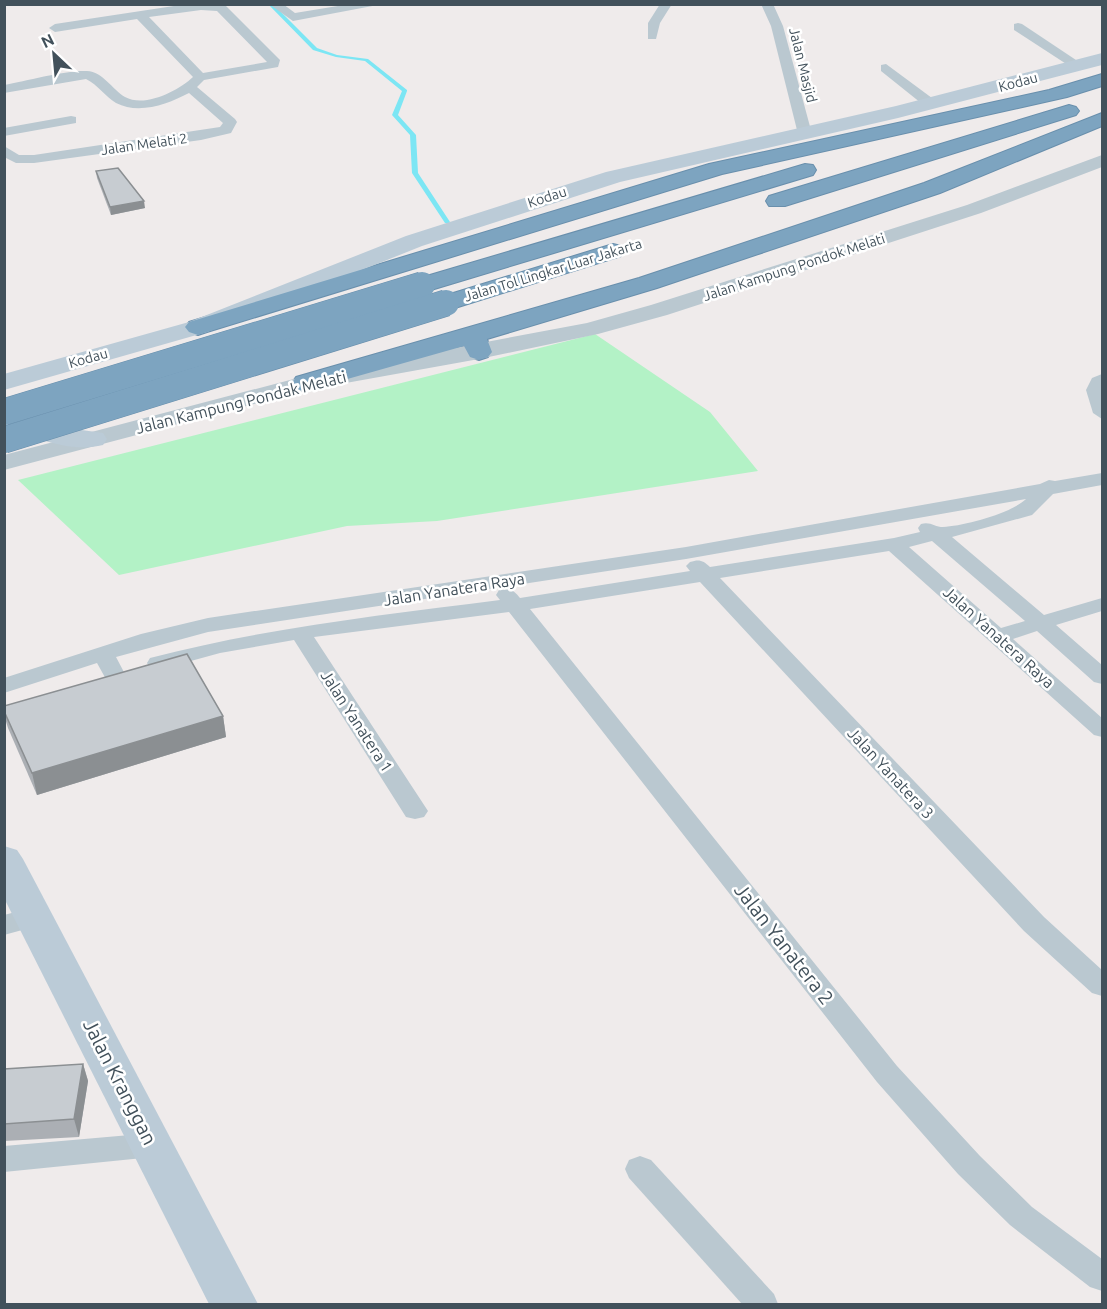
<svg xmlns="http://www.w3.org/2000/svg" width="1107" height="1309" font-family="Ubuntu,sans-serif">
	<rect width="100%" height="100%" fill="#efebeb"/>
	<polygon fill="#b3f2c6" points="595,334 710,412 758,471 437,521 347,526 119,575 18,480"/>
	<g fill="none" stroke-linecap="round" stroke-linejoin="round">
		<polygon fill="#7ce6f4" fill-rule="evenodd" points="268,4 273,4 317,48 337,55 368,59 407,90 407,91 398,115 416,135 418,173 450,222 449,223 445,223 412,173 410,135 392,115 402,91 365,61 336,57 313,50"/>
		<g stroke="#698fac" stroke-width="2">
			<g id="motorway">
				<polygon points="1102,74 1102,86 1067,97 722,174 207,332 198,335 189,332 185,327 189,322 709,164 1049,90"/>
				<polygon points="1069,105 1076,107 1079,111 1076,115 785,206 769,206 766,201 769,196"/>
				<polygon points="1102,113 1102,126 940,193 657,288 487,339 492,352 488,357 479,360 470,357 464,346 305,391 296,389 292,383 296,377 639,278 924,183"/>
				<polygon points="805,164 813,165 816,170 813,175 431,290 422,292 413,290 410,285 413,280"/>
				<polygon points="613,244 621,246 625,251 621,256 455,308 446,310 437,308 434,303 437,298"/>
			</g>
		</g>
		<g fill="#bac8d0" fill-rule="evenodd">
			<path d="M 187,4 L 225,5 L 280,60 L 278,67 L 204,80 L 197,87 L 235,119 L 237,122 L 231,133 L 201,140 L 34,163 L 16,163 L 4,157 L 4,146 L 19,155 L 34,155 L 220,127 L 223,123 L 189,93 C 168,104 139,115 116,103 C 105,96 98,85 86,79 L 4,93 L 4,85 C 27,81 65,70 87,71 C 103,72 112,89 125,97 C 145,108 178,91 193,77 L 137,19 L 55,32 L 49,28 L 55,24 ZM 201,10 L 217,11 L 267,62 L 203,73 L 149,17 Z"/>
			<polygon points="269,4 283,4 295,13 350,4 383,4 293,21"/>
			<polygon points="660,4 672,4 660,23 656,39 648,39 648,23"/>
			<polygon points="761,4 773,4 783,26 812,134 810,137 800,137 798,134 771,26"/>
			<polygon points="1018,23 1022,24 1085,66 1084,69 1074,69 1014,30 1014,24"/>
			<polygon points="886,64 936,101 936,107 926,107 881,71 881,65"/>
			<polygon points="71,116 76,117 76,123 4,136 4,128"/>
			<polygon points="1102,374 1102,419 1093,413 1086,390 1092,378"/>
			<path d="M 1102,473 L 1102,485 L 1053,494 L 1032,515 L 952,537 L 1044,615 L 1102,598 L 1102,611 L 1056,625 L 1102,665 L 1102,684 L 1094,682 L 1037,631 L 1013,639 L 1102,718 L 1102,737 L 1094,735 L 889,551 L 720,578 L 1044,917 L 1102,970 L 1102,996 L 1092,993 L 1024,931 L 700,582 L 530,609 L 897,1066 L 980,1156 L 1032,1207 L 1102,1259 L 1102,1291 L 1090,1287 L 1010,1225 L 958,1174 L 877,1082 L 509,612 L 314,637 L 428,811 L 424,817 L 415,819 L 406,817 L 294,640 L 220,653 L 158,670 L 150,668 L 147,663 L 150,658 C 265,628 382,615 500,600 L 496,595 L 499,590 C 510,588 514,590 520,598 L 690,571 L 686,566 L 690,562 C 699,559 703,560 710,567 L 894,538 L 920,532 L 918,528 L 921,524 C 930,521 935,527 943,527 C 964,526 1012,513 1026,499 L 686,559 L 208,632 L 116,657 L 126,676 L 123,681 L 107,681 L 97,663 L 4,693 L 4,678 L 141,634 L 208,618 L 686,547 L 1040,484 L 1049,480 L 1055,481 ZM 932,541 L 1025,621 L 1001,628 L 909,547 Z"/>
			<polygon points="35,907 44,910 48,917 44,924 4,935 4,915"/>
			<polygon points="153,1133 164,1136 168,1145 164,1154 153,1157 4,1172 4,1146"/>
			<polygon points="640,1156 651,1160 774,1294 778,1304 742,1304 629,1178 625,1169 629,1160"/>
		</g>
		<polygon fill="#bac8d0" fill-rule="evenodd" points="1102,155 1102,167 981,213 667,315 598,334 479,359 307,390 4,470 4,455 305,376 587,323 651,305 967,205"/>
		<g fill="#bbcbd7" fill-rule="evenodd">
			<polygon points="1102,53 1102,65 898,118 620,182 422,246 207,332 4,390 4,374 189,322 406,236 606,172 896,106"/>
			<path d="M 16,410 L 53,426 L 103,433 L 107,439 L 103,445 C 70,453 35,439 6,424 L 6,412 Z"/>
			<polygon points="4,846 17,850 23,859 258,1304 209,1304 4,898"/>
		</g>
		<use href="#motorway" fill="#7da4c0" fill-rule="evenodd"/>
		<g stroke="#698fac" stroke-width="27" stroke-linecap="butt">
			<g id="motorway-bridge">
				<polyline points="4,412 422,285"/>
				<polyline points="4,440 446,303"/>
			</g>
		</g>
		<use href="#motorway-bridge" stroke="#7da4c0" stroke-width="26"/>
	</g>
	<g fill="#abafb4">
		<polygon points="96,171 145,208 111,215 97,178"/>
		<polygon points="4,706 223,716 226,737 37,795 8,728 4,715"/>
		<polygon points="83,1064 88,1081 79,1137 4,1141 4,1069"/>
	</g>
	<g fill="#8b8f92">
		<polygon points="144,201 145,208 111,215 110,207"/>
		<polygon points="223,716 226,737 37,795 32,773"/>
		<polygon points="83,1064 88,1081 79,1137 74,1119"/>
	</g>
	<g fill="#c7ccd1" stroke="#8b8f92" stroke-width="1.5">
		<polygon points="118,168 144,201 110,207 96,171"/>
		<polygon points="187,654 223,716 32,773 4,711 4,706"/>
		<polygon points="83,1064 74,1119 4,1124 4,1069"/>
	</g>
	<g text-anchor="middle" stroke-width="5" stroke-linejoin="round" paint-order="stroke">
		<g font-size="14" fill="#42515b" stroke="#fff">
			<text transform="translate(803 65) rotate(76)" y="5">Jalan Masjid</text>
			<text transform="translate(1018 82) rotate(-15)" y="5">Kodau</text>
			<text transform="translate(144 144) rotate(-8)" y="5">Jalan Melati 2</text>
			<text transform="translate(547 197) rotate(-18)" y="5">Kodau</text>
			<text transform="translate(794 267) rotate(-18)" y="5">Jalan Kampung Pondok Melati</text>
			<text transform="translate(553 270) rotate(-17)" y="5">Jalan Tol Lingkar Luar Jakarta</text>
			<text transform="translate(88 358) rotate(-16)" y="5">Kodau</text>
		</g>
		<g font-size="16" fill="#42515b" stroke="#fff">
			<text transform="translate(241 402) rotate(-14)" y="6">Jalan Kampung Pondak Melati</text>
			<text transform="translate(454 589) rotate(-9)" y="6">Jalan Yanatera Raya</text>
			<text transform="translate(999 637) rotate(42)" y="6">Jalan Yanatera Raya</text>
			<text transform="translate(357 721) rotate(57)" y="6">Jalan Yanatera 1</text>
			<text transform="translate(891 773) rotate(47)" y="6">Jalan Yanatera 3</text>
		</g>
		<g font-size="20" fill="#42515b" stroke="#fff">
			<text transform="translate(784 944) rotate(52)" y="7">Jalan Yanatera 2</text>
			<text transform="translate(120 1082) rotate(63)" y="7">Jalan Kranggan</text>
		</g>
	</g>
	<rect width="1107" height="1309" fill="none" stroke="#42515b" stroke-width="12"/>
	<g transform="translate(54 54) rotate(334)" stroke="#ffffff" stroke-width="4.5" paint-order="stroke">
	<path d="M0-4.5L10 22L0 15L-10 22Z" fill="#42515b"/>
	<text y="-9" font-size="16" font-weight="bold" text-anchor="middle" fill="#42515b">N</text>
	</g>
</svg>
